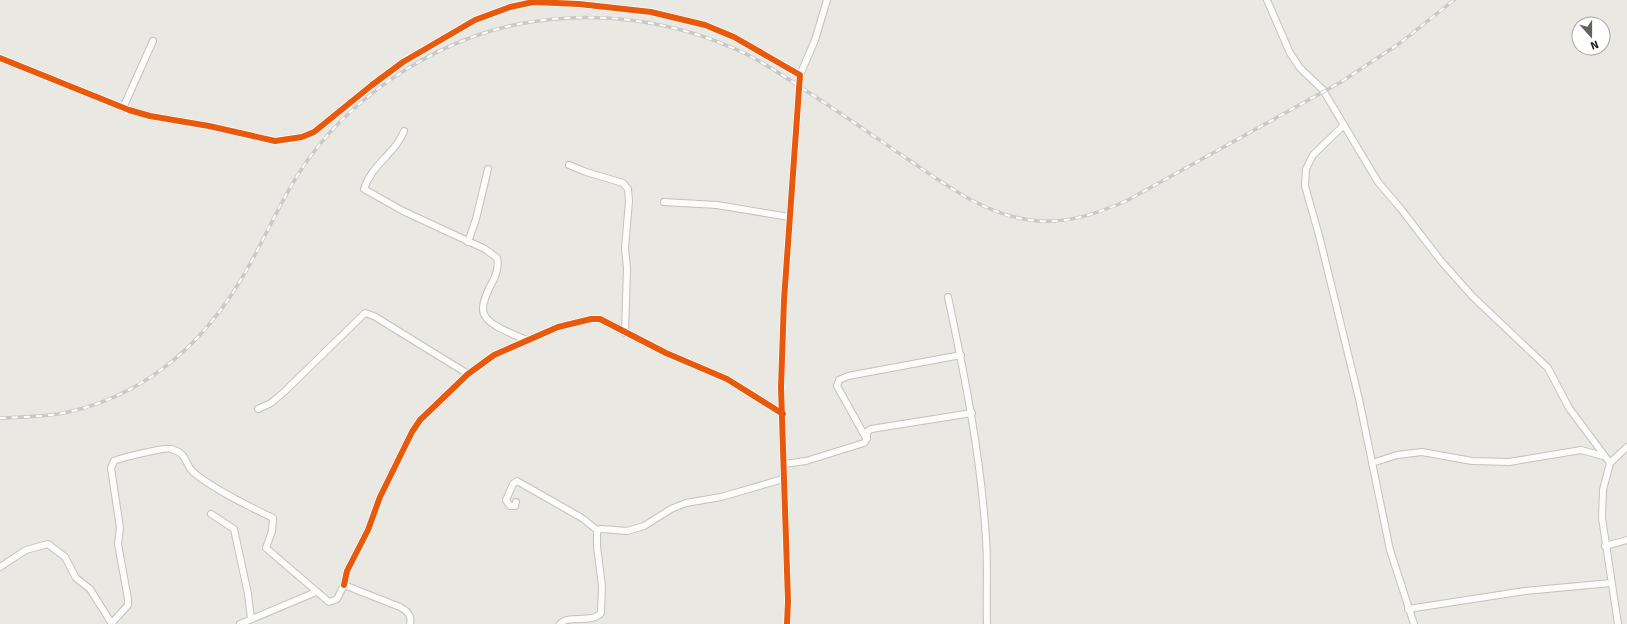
<svg xmlns="http://www.w3.org/2000/svg" width="1627" height="624" font-family="Signika,sans-serif">
	<rect width="100%" height="100%" fill="#eae8e2"/>
	<g fill="none" stroke-linecap="round" stroke-linejoin="round">
		<g stroke="#c2c2bf" stroke-width="8">
			<g id="minor">
				<polyline points="1267,0 1290,53 1300,68 1323,90 1378,182 1401,209 1441,261 1473,297 1548,368 1569,408 1610,463"/>
				<polyline points="0,58 129,110 150,116 209,126 275,141 302,137 314,132 372,85 403,62 475,20 510,7 533,2 579,4 651,12 705,25 734,37 800,75 784,300 781,387 788,601 787,624"/>
				<polyline points="800,75 815,40 827,0"/>
				<polyline points="123,108 153,41"/>
				<polyline points="1344,125 1313,155 1306,169 1305,186 1320,239 1359,399 1390,550 1414,624"/>
				<path d="M 404,131 C 396,153 371,165 364,189 L 403,211 L 485,249 L 497,258 C 499,265 497,272 494,279 C 489,288 483,299 483,309 C 482,324 515,335 527,340"/>
				<polyline points="569,165 586,172 623,183 628,189 629,201 625,248 627,268 625,333"/>
				<polyline points="664,202 717,205 789,217"/>
				<polyline points="468,242 476,219 488,169"/>
				<path d="M 948,297 C 965,377 981,457 986,539 C 988,567 986,596 987,624"/>
				<polyline points="258,409 271,403 284,392 365,313 374,316 468,374"/>
				<polyline points="866,438 837,386 839,380 848,376 961,355"/>
				<polyline points="1372,463 1397,455 1422,452 1472,461 1509,462 1581,450 1603,456"/>
				<polyline points="784,464 806,461 864,443 867,439 867,432 871,429 972,413"/>
				<polyline points="516,502 515,506 510,506 506,500 513,484 517,481 582,518 597,530"/>
				<polyline points="211,514 234,529 248,594 251,619"/>
				<polyline points="597,530 602,529 627,531 644,526 671,509 686,503 721,497 783,479"/>
				<polyline points="1605,546 1627,540"/>
				<polyline points="0,567 26,550 48,544 65,557 76,578 90,589 112,624"/>
				<polyline points="344,585 347,571 368,530 380,497 412,432 420,420 468,374 494,355 558,327 591,319 600,319 666,353 727,379 783,414"/>
				<polyline points="1408,609 1525,591 1611,583"/>
				<path d="M 111,624 L 128,605 L 128,599 L 118,544 L 120,528 L 111,468 L 114,461 C 120,458 166,447 171,449 C 189,454 183,462 193,472 C 213,489 248,506 273,518 L 272,531 L 266,548 L 329,602 L 337,599 L 344,585 L 400,607 C 407,611 412,615 410,624"/>
				<polyline points="240,624 316,592"/>
				<path d="M 560,624 C 568,614 592,624 601,613 L 602,586 L 597,547 L 597,530"/>
				<polyline points="1618,624 1602,518 1603,490 1610,463 1627,447"/>
			</g>
		</g>
		<use href="#minor" stroke="#fcfcfb" stroke-width="6"/>
		<g stroke="#c9c9c8" stroke-width="3.5">
			<path id="rail" d="M 0,418 C 22,417 46,417 68,412 C 141,396 198,349 237,286 C 260,250 276,209 299,173 C 346,99 433,41 519,24 C 595,9 674,20 744,53 C 766,64 787,78 808,92 C 842,114 875,137 909,160 C 946,185 984,214 1030,220 C 1064,225 1097,214 1128,200 L 1341,82 L 1400,43 L 1454,0"/>
		</g>
		<use href="#rail" stroke="#fff" stroke-width="2" stroke-dasharray="6" stroke-linecap="butt"/>
		<g stroke="#fff" stroke-width="8">
			<g id="cycleway">
				<polyline points="0,58 129,110 150,116 209,126 275,141 302,137 314,132 372,85 403,62 475,20 510,7 533,2 579,4 651,12 705,25 734,37 800,75 784,300 781,387 788,601 787,624"/>
				<polyline points="344,585 347,571 368,530 380,497 412,432 420,420 468,374 494,355 558,327 591,319 600,319 666,353 727,379 783,414"/>
			</g>
		</g>
		<use href="#cycleway" stroke="#e8590c" stroke-width="6"/>
	</g>
	<g transform="translate(1591 36) rotate(159)"><circle r="19" fill="#ffffff" stroke="#a4a4a4"/>
	<path d="M0-3L7 15L0 10L-7 15Z" fill="#636361"/>
	<text y="-6" font-size="11" font-weight="bold" text-anchor="middle" fill="#1b1b1b">N</text>
	</g>
</svg>
